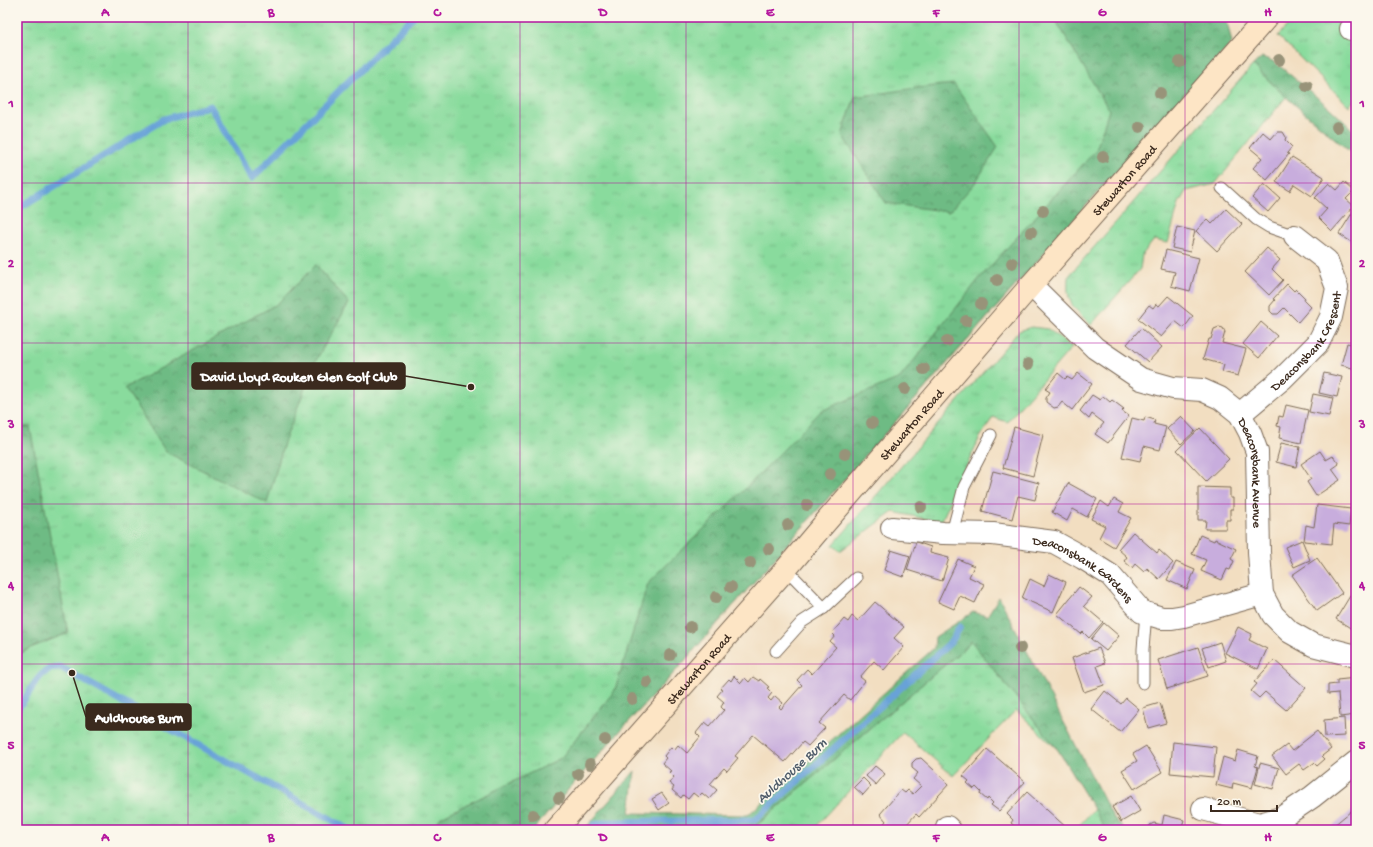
<svg xmlns="http://www.w3.org/2000/svg" width="1373" height="847" font-family="'Gochi Hand',sans-serif">
	<defs>
		<pattern id="grass-tufts" width="24" height="20" patternUnits="userSpaceOnUse"><rect width="24" height="20" fill="#89db9d"/><path d="M3 7l-1-3M5 7V3M7 7l1-3M15 17l-1-3M17 17v-4M19 17l1-3" fill="none" stroke="#77bc87"/></pattern>
		<pattern id="forest-crowns" width="20" height="18" patternUnits="userSpaceOnUse"><rect width="20" height="18" fill="#6ebb84"/><path d="M2 6a3 3 0 1 1 6 0M12 15a3 3 0 1 1 6 0" fill="none" stroke="#5c986b"/></pattern>
	</defs>
	<rect width="100%" height="100%" fill="#fbf7ec"/>
	<filter id="ink" filterUnits="userSpaceOnUse"><feTurbulence type="fractalNoise" baseFrequency=".025" numOctaves="2"/><feDisplacementMap in="SourceGraphic" scale="8" xChannelSelector="R" yChannelSelector="G"/><feConvolveMatrix kernelMatrix="1 2 1 2 8 2 1 2 1" color-interpolation-filters="sRGB"/></filter>
	<filter id="wash" filterUnits="userSpaceOnUse"><feTurbulence type="fractalNoise" baseFrequency=".012" numOctaves="4" result="noise"/><feDisplacementMap in="SourceGraphic" scale="16" xChannelSelector="R" yChannelSelector="G"/><feGaussianBlur stdDeviation="0.9" result="paint"/><feColorMatrix in="noise" values="0 0 0 0 0 0 0 0 0 0 0 0 0 0 0 0 0 1.4 0 .05"/><feComposite in="paint" operator="in"/></filter>
	<g filter="url(#wash)">
		<rect width="100%" height="100%" fill="#f2dec1"/>
		<g fill="url(#grass-tufts)" stroke="#62825e">
			<polygon points="17,17 1138,17 1191,87 672,675 609,743 533,830 17,830"/>
			<polygon points="1295,17 1344,17 1342,25 1347,35 1356,44 1356,98 1349,106 1278,36"/>
			<path d="M 1253,65 L 1286,97 L 1215,184 L 1186,191 L 1179,203 L 1168,243 L 1154,240 L 1142,255 L 1140,269 L 1091,325 C 1073,307 1066,304 1068,277 Z"/>
			<polygon points="1031,327 1048,329 1072,347 1007,422 993,417 979,439 941,522 893,512 840,551 833,545 1019,331"/>
			<polygon points="971,640 1114,819 1125,830 1075,830 1094,809 1058,750 1016,710 953,776 903,732 813,830 751,830 967,646"/>
		</g>
		<g fill="url(#forest-crowns)" stroke="#547251">
			<polygon points="1054,17 1226,17 1232,43 1179,100 672,675 609,743 533,830 431,830 441,817 561,758 615,690 648,583 744,490 821,411 900,378 979,279 1096,150 1109,110"/>
			<polygon points="1262,57 1275,62 1331,109 1356,133 1356,157 1286,97 1253,65"/>
			<polygon points="954,84 998,147 975,183 949,212 886,203 842,135 855,97 916,88"/>
			<polygon points="316,265 349,303 315,362 284,443 267,503 166,452 125,388 277,304"/>
			<polygon points="17,427 30,427 68,633 33,647 17,655"/>
			<polygon points="999,597 1114,819 1125,830 1105,830 1094,809 1058,750 971,641 967,646 751,830 650,828 644,830 584,830 635,771 630,813 748,815 934,648 935,637 973,612 987,616"/>
		</g>
		<g fill="none" stroke-linecap="round" stroke-linejoin="round">
			<g stroke="#67a2d8" stroke-width="7">
				<polyline points="17,209 164,119 210,106 252,178 413,17"/>
				<path d="M 17,709 C 31,695 37,667 60,667 L 350,830"/>
				<polyline points="594,825 608,822 755,820 951,642 960,627"/>
			</g>
		</g>
		<g id="blocks">
			<g fill="#c8addd">
				<polygon points="1263,132 1271,139 1277,132 1283,132 1286,137 1285,140 1292,147 1287,153 1289,154 1267,180 1253,168 1262,158 1250,148"/>
				<polygon points="1292,157 1324,177 1312,196 1294,184 1290,191 1276,182"/>
				<polygon points="1344,182 1354,191 1346,199 1354,206 1332,231 1319,218 1327,209 1315,198 1329,183 1337,190"/>
				<polygon points="1264,184 1280,198 1268,212 1252,198"/>
				<polygon points="1356,207 1356,245 1339,234"/>
				<polygon points="1226,209 1242,224 1217,251 1196,231 1207,219 1212,224"/>
				<polygon points="1177,227 1195,231 1190,252 1172,248"/>
				<polygon points="1267,248 1280,260 1272,269 1283,280 1269,295 1245,272"/>
				<polygon points="1166,250 1199,258 1190,291 1171,286 1175,272 1161,269"/>
				<polygon points="1287,284 1294,291 1296,289 1305,298 1304,300 1311,307 1298,322 1284,308 1278,314 1273,314 1270,311 1270,306 1275,300 1273,299"/>
				<polygon points="1168,296 1193,316 1184,328 1175,321 1161,337 1138,319 1149,305 1153,308 1156,304 1159,306"/>
				<polygon points="1261,322 1277,336 1259,358 1243,344"/>
				<polygon points="1219,327 1223,328 1225,332 1222,343 1246,349 1238,376 1222,372 1224,365 1203,359 1209,339 1211,339 1214,329"/>
				<polygon points="1141,328 1162,347 1148,362 1127,344"/>
				<polygon points="1347,343 1356,345 1356,369 1341,365"/>
				<polygon points="1058,373 1065,379 1067,377 1072,380 1078,373 1092,384 1072,410 1062,402 1058,407 1054,408 1046,402 1046,398 1050,392 1045,389"/>
				<polygon points="1324,373 1342,377 1337,397 1319,393"/>
				<polygon points="1313,394 1333,398 1329,416 1309,412"/>
				<polygon points="1092,395 1100,400 1103,396 1110,402 1112,400 1124,409 1122,411 1129,416 1108,443 1095,434 1104,423 1092,414 1089,419 1080,411"/>
				<polygon points="1286,405 1308,410 1301,443 1279,438 1281,427 1277,426 1279,416 1283,417"/>
				<polygon points="1181,416 1195,431 1181,444 1167,429"/>
				<polygon points="1145,417 1155,420 1154,424 1166,427 1160,450 1144,446 1140,461 1122,457 1132,418 1144,421"/>
				<polygon points="1014,427 1043,435 1033,476 1003,468"/>
				<polygon points="1200,428 1229,459 1206,481 1177,450"/>
				<polygon points="1281,443 1300,447 1296,467 1276,462"/>
				<polygon points="1320,451 1326,460 1333,456 1339,464 1332,469 1340,480 1316,496 1307,482 1311,479 1301,464"/>
				<polygon points="993,471 1039,483 1035,500 1018,496 1012,519 982,511"/>
				<polygon points="1068,483 1097,499 1087,517 1073,509 1067,521 1052,512"/>
				<polygon points="1198,487 1230,488 1230,498 1233,498 1233,509 1230,509 1230,520 1226,520 1226,529 1205,529 1206,520 1198,520"/>
				<polygon points="1114,499 1123,504 1119,512 1131,518 1114,547 1099,538 1105,526 1091,519 1101,501 1109,507"/>
				<polygon points="1317,505 1351,509 1349,526 1334,524 1332,544 1304,541 1306,525 1314,527"/>
				<polygon points="1133,532 1157,553 1159,550 1173,563 1159,579 1147,568 1144,572 1135,564 1132,568 1124,561 1127,557 1118,549"/>
				<polygon points="1200,535 1214,541 1215,539 1236,549 1231,559 1234,561 1230,570 1227,569 1222,580 1201,571 1206,560 1192,554"/>
				<polygon points="1302,540 1310,560 1294,567 1285,547"/>
				<polygon points="916,542 931,547 930,553 949,558 942,581 907,570"/>
				<polygon points="891,550 910,556 903,577 884,570"/>
				<polygon points="1317,558 1342,593 1317,611 1292,575"/>
				<polygon points="958,559 974,566 969,577 984,584 975,603 960,596 954,609 938,602"/>
				<polygon points="1176,562 1195,570 1187,589 1167,580"/>
				<polygon points="1049,574 1066,582 1053,612 1022,598 1030,579 1044,586"/>
				<polygon points="1079,587 1092,597 1084,606 1103,622 1089,638 1083,632 1081,634 1057,614"/>
				<polygon points="1353,591 1356,593 1356,622 1352,629 1336,619"/>
				<polygon points="875,602 904,627 894,638 904,647 884,670 874,661 860,677 865,681 850,700 844,695 819,723 825,728 808,746 803,742 785,762 753,735 735,756 738,758 727,771 724,768 710,784 717,790 709,799 702,793 698,797 693,793 688,799 683,795 681,798 672,790 674,787 669,783 674,777 669,772 671,771 662,763 666,758 664,756 671,747 674,750 678,745 687,753 700,737 696,733 705,722 710,726 724,710 721,707 724,702 717,696 722,690 720,689 729,679 731,681 734,676 741,683 745,678 749,682 753,677 759,681 760,679 769,687 767,688 772,693 768,698 771,701 775,696 783,703 779,707 781,709 802,685 797,680 807,669 812,674 836,647 830,642 835,636 832,633 844,619 848,622 852,616 858,621"/>
				<polygon points="1104,623 1119,636 1106,651 1091,639"/>
				<polygon points="1238,627 1252,634 1249,640 1267,649 1258,669 1225,653"/>
				<polygon points="1220,642 1226,661 1209,667 1202,648"/>
				<polygon points="1198,647 1208,676 1167,689 1158,660"/>
				<polygon points="1099,648 1105,663 1097,666 1104,685 1084,692 1072,658"/>
				<polygon points="1274,660 1306,688 1286,710 1265,692 1259,698 1251,691 1257,684 1254,682"/>
				<polygon points="1356,678 1356,715 1340,717 1338,693 1328,694 1328,685 1337,684 1337,680"/>
				<polygon points="1105,691 1121,704 1126,698 1139,709 1120,732 1091,709"/>
				<polygon points="1160,703 1166,723 1148,728 1143,708"/>
				<polygon points="1344,718 1345,736 1325,737 1324,720"/>
				<polygon points="1317,731 1331,749 1322,756 1325,759 1317,766 1314,763 1304,770 1299,764 1286,774 1272,756 1287,745 1292,751"/>
				<polygon points="1173,742 1216,747 1213,777 1170,773"/>
				<polygon points="1146,746 1162,772 1134,789 1122,770 1137,761 1133,754"/>
				<polygon points="987,749 1025,782 999,811 991,805 993,803 988,798 987,800 980,794 981,792 976,787 974,789 967,783 969,781 963,776"/>
				<polygon points="1238,750 1258,756 1255,766 1258,767 1252,788 1233,783 1232,789 1216,785 1223,757 1235,761"/>
				<polygon points="921,758 949,784 919,817 916,814 906,825 909,828 907,830 885,830 881,827 886,821 880,814 901,790 905,793 908,790 913,794 921,786 913,779 918,773 912,768 912,763 916,759"/>
				<polygon points="1260,763 1279,768 1273,789 1255,784"/>
				<polygon points="875,766 885,774 876,785 866,776"/>
				<polygon points="863,778 871,786 863,795 854,787"/>
				<polygon points="1027,792 1067,828 1065,830 1024,830 1022,828 1019,830 1011,823 1013,820 1007,814"/>
				<polygon points="662,793 669,803 659,810 652,799"/>
				<polygon points="1131,796 1140,811 1121,822 1112,807"/>
				<polygon points="1356,807 1356,830 1336,830 1333,826"/>
				<polygon points="1164,815 1184,820 1181,830 1149,830 1150,825 1154,823 1162,825"/>
			</g>
		</g>
	</g>
	<g filter="url(#ink)">
		<use href="#blocks" fill-opacity="0" stroke="#7b6957" stroke-width="1"/>
		<g fill="none" stroke-linecap="round" stroke-linejoin="round">
			<g stroke="#7b6957" stroke-width="13">
				<g id="service">
					<polyline points="1222,188 1256,219 1269,227 1295,236"/>
					<polyline points="952,533 964,487 991,435"/>
					<polyline points="786,569 824,608"/>
					<polyline points="776,651 802,622 824,608 856,578"/>
					<polyline points="1143,683 1143,649 1146,613"/>
				</g>
			</g>
			<g stroke="#7b6957" stroke-width="24">
				<g id="minor">
					<polyline points="1351,29 1356,23"/>
					<path id="s1" d="M 1031,285 L 1095,348 L 1141,379 L 1173,388 L 1202,390 L 1220,398 L 1240,414 L 1250,433 L 1257,452 L 1259,552 L 1262,594 L 1273,615 L 1290,632 L 1313,645 L 1356,656"/>
					<path id="s2" d="M 1240,414 L 1283,378 L 1318,343 L 1331,317 L 1337,288 L 1327,261 L 1295,236"/>
					<path id="s3" d="M 892,528 L 943,533 L 993,534 L 1054,542 L 1083,558 L 1110,575 L 1142,612 L 1162,618 L 1172,618 L 1184,616 L 1262,594"/>
					<polyline points="1203,809 1259,824 1281,818 1312,797 1356,762"/>
					<polyline points="947,827 950,830"/>
				</g>
			</g>
			<g stroke="#7b6957" stroke-width="24">
				<g id="secondary">
					<path id="s4" d="M 555,830 L 786,569 L 818,531 L 1031,285 L 1267,17"/>
				</g>
			</g>
			<use href="#service" stroke="#fff" stroke-width="11"/>
			<use href="#minor" stroke="#fff" stroke-width="22"/>
			<use href="#secondary" stroke="#fde5c5" stroke-width="22"/>
		</g>
		<g fill="#989379">
			<circle cx="1279" cy="60" r="6"/>
			<circle cx="1180" cy="62" r="6"/>
			<circle cx="1307" cy="86" r="6"/>
			<circle cx="1160" cy="93" r="6"/>
			<circle cx="1140" cy="127" r="6"/>
			<circle cx="1337" cy="127" r="6"/>
			<circle cx="1103" cy="157" r="6"/>
			<circle cx="1043" cy="211" r="6"/>
			<circle cx="1031" cy="232" r="6"/>
			<circle cx="1012" cy="263" r="6"/>
			<circle cx="997" cy="280" r="6"/>
			<circle cx="981" cy="304" r="6"/>
			<circle cx="966" cy="321" r="6"/>
			<circle cx="947" cy="341" r="6"/>
			<circle cx="1028" cy="364" r="6"/>
			<circle cx="924" cy="369" r="6"/>
			<circle cx="905" cy="389" r="6"/>
			<circle cx="872" cy="423" r="6"/>
			<circle cx="845" cy="454" r="6"/>
			<circle cx="830" cy="474" r="6"/>
			<circle cx="807" cy="505" r="6"/>
			<circle cx="921" cy="507" r="6"/>
			<circle cx="788" cy="525" r="6"/>
			<circle cx="769" cy="549" r="6"/>
			<circle cx="750" cy="563" r="6"/>
			<circle cx="731" cy="587" r="6"/>
			<circle cx="716" cy="597" r="6"/>
			<circle cx="690" cy="627" r="6"/>
			<circle cx="1020" cy="648" r="6"/>
			<circle cx="670" cy="655" r="6"/>
			<circle cx="647" cy="682" r="6"/>
			<circle cx="632" cy="699" r="6"/>
			<circle cx="605" cy="740" r="6"/>
			<circle cx="590" cy="764" r="6"/>
			<circle cx="578" cy="774" r="6"/>
			<circle cx="559" cy="798" r="6"/>
			<circle cx="533" cy="815" r="6"/>
		</g>
	</g>
	<path fill="none" stroke="#b5179e" stroke-width="1" stroke-opacity="0.55" d="M 188,17 L 188,830M 354,17 L 354,830M 520,17 L 520,830M 686,17 L 686,830M 853,17 L 853,830M 1019,17 L 1019,830M 1185,17 L 1185,830M 17,183 L 1356,183M 17,343 L 1356,343M 17,504 L 1356,504M 17,664 L 1356,664"/>
	<g text-anchor="middle" stroke-width="3.5" stroke-linejoin="round" paint-order="stroke">
		<g font-size="13" fill="#3b2a1e" stroke="#fbf7ec">
			<text dy="5" stroke="none"><textPath href="#s4" startOffset="864">Stewarton Road</textPath></text>
			<text dy="5" stroke="none"><textPath href="#s2" startOffset="101">Deaconsbank Crescent</textPath></text>
			<text dy="5" stroke="none"><textPath href="#s4" startOffset="540">Stewarton Road</textPath></text>
			<text dy="5" stroke="none"><textPath href="#s1" startOffset="314">Deaconsbank Avenue</textPath></text>
			<text dy="5" stroke="none"><textPath href="#s3" startOffset="201">Deaconsbank Gardens</textPath></text>
			<text dy="5" stroke="none"><textPath href="#s4" startOffset="216">Stewarton Road</textPath></text>
		</g>
		<g font-size="14" font-style="italic" fill="#4d5a68" stroke="#fbf7ec">
			<text transform="translate(791 770) rotate(-42)" y="5">Auldhouse Burn</text>
		</g>
	</g>
	<path fill="none" stroke="#3b2a1e" stroke-width="1.5" d="M471 387L405 376M72 673L86 717"/>
	<g fill="#3b2a1e" stroke="#fbf7ec" stroke-width="1.5">
		<circle cx="471" cy="387" r="4"/>
		<circle cx="72" cy="673" r="4"/>
	</g>
	<g fill="#3b2a1e" stroke="#3b2a1e" stroke-width="1.5">
		<rect x="192" y="363" width="213" height="26" rx="4"/>
		<rect x="86" y="704" width="105" height="26" rx="4"/>
	</g>
	<g font-size="14" text-anchor="middle" font-weight="bold" fill="#fff">
		<text x="299" y="381">David Lloyd Rouken Glen Golf Club</text>
		<text x="139" y="722">Auldhouse Burn</text>
	</g>
	<rect width="1373" height="847" fill="none" stroke="#fbf7ec" stroke-width="44"/>
	<path d="M1211 805v6h66v-6" fill="none" stroke="#3b2a1e" stroke-width="2"/>
	<text x="1217" y="805" font-size="12" fill="#3b2a1e" stroke="#fbf7ec" stroke-width="3" paint-order="stroke">20 m</text>
	<rect x="22" y="22" width="1329" height="803" fill="none" stroke="#b5179e" stroke-width="1.5"/>
	<g font-size="13" text-anchor="middle" font-weight="bold" fill="#b5179e">
		<text x="105" y="16">A</text>
		<text x="271" y="16">B</text>
		<text x="437" y="16">C</text>
		<text x="603" y="16">D</text>
		<text x="770" y="16">E</text>
		<text x="936" y="16">F</text>
		<text x="1102" y="16">G</text>
		<text x="1268" y="16">H</text>
		<text x="11" y="107">1</text>
		<text x="1362" y="107">1</text>
		<text x="11" y="267">2</text>
		<text x="1362" y="267">2</text>
		<text x="11" y="428">3</text>
		<text x="1362" y="428">3</text>
		<text x="11" y="589">4</text>
		<text x="1362" y="589">4</text>
		<text x="11" y="749">5</text>
		<text x="1362" y="749">5</text>
		<text x="105" y="841">A</text>
		<text x="271" y="841">B</text>
		<text x="437" y="841">C</text>
		<text x="603" y="841">D</text>
		<text x="770" y="841">E</text>
		<text x="936" y="841">F</text>
		<text x="1102" y="841">G</text>
		<text x="1268" y="841">H</text>
	</g>
</svg>
